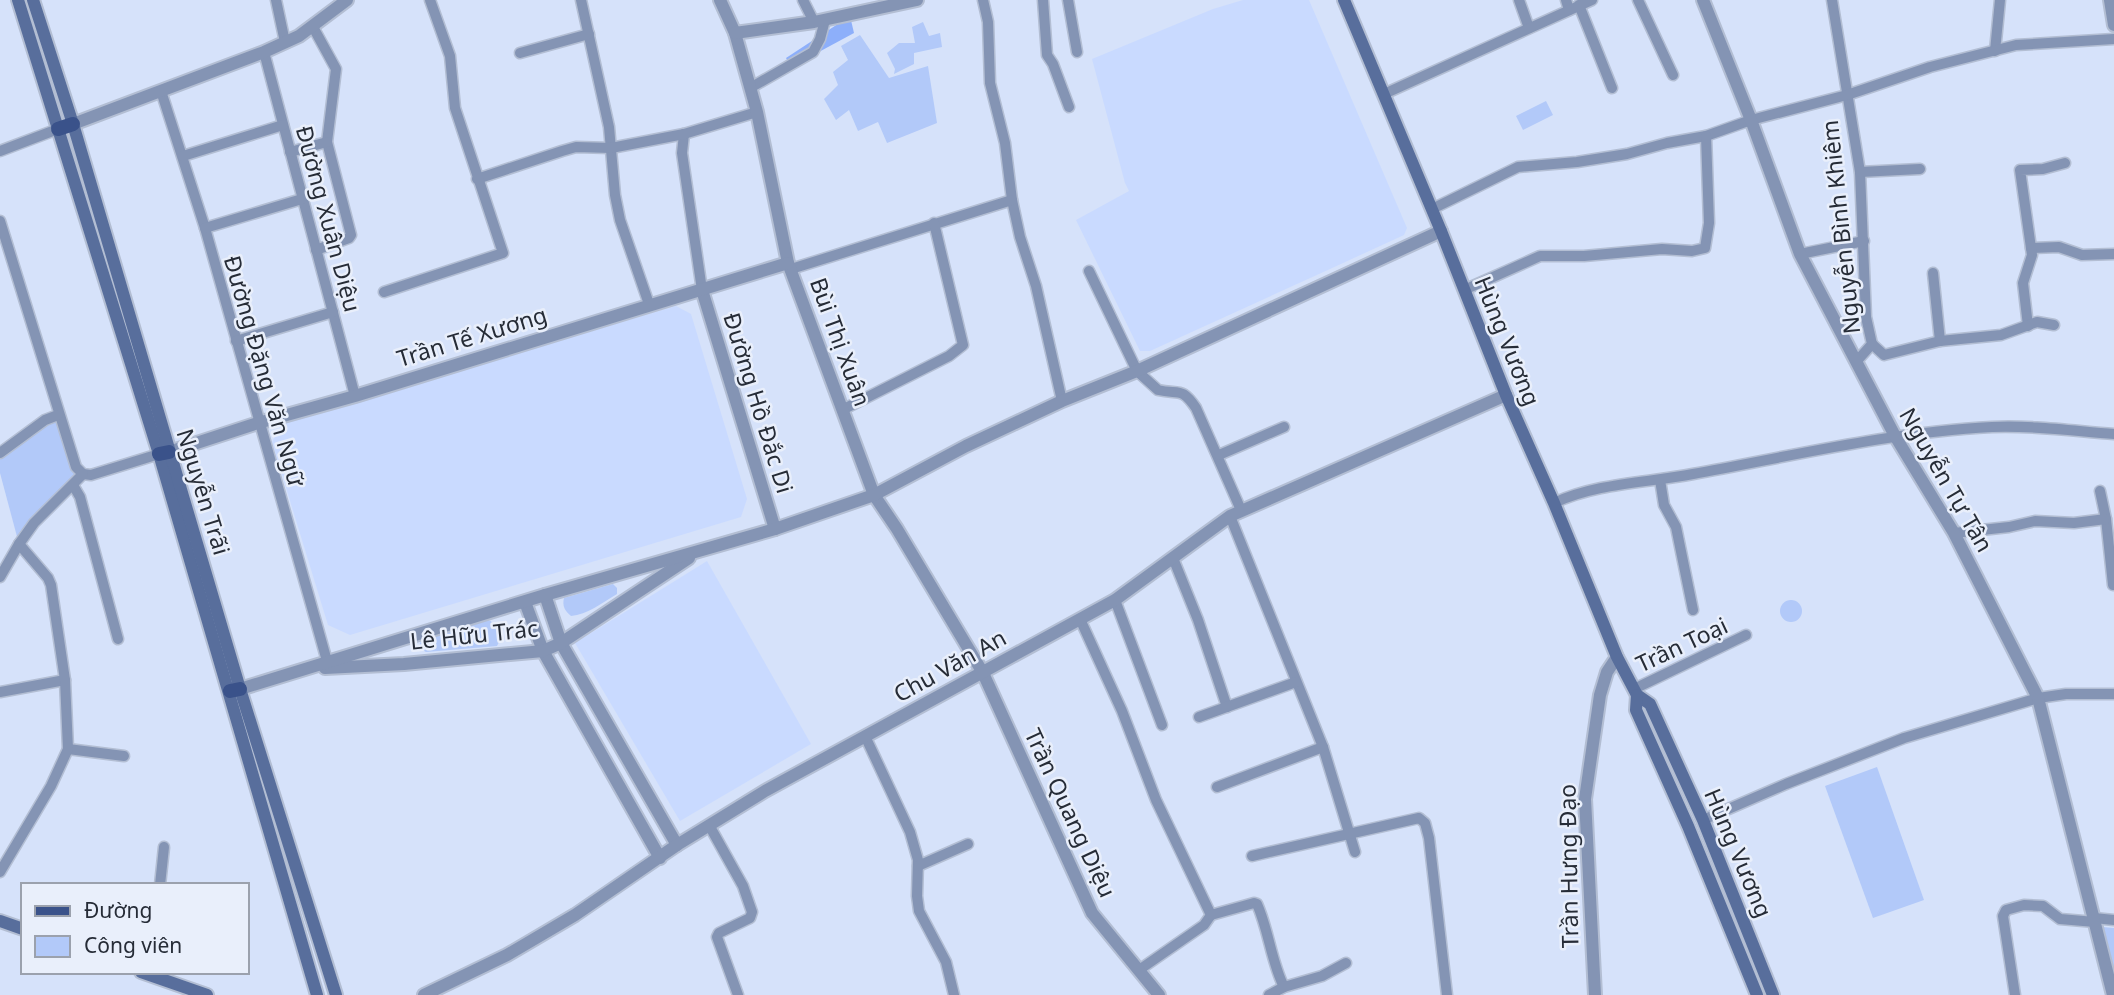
<svg xmlns="http://www.w3.org/2000/svg" width="2114" height="995" font-family="'Noto Sans',sans-serif">
	<rect width="100%" height="100%" fill="#d6e2fa"/>
	<g fill="#c9daff">
		<polygon points="1243,0 1309,0 1407,228 1404,235 1330,269 1150,351 1140,351 1076,220 1129,191 1125,183 1092,59 1213,9"/>
		<polygon points="676,306 691,314 747,499 741,517 350,635 328,625 272,442 281,424"/>
		<polygon points="707,561 811,744 680,821 575,643"/>
	</g>
	<g fill="#b2c9f9">
		<polygon points="923,22 929,36 940,33 942,47 914,53 914,64 894,74 895,69 887,53 899,43 915,43 912,27"/>
		<polygon points="860,35 889,78 928,66 937,123 887,143 878,122 858,131 849,110 836,120 824,99 838,85 833,72 848,60 841,46"/>
		<polygon points="1546,101 1553,115 1523,130 1516,116"/>
		<polygon points="46,414 58,415 83,474 19,544 0,473 0,451"/>
		<path d="M 613,584 L 617,588 L 617,594 C 603,602 587,615 571,616 C 565,611 562,606 564,598 Z"/>
		<circle cx="1791" cy="611" r="11"/>
		<path d="M 488,620 C 495,622 499,631 501,638 L 497,646 L 426,652 L 419,648 L 421,640 L 426,638 Z"/>
		<polygon points="1877,767 1924,900 1873,918 1825,786"/>
		<polygon points="2102,927 2114,928 2114,971 2110,966"/>
	</g>
	<polygon fill="#8daffa" points="850,16 854,33 791,67 786,58"/>
	<g fill="none" stroke-linecap="round" stroke-linejoin="round">
		<g stroke="#b3bed3" stroke-width="13">
			<g id="minor">
				<polyline points="276,0 285,42"/>
				<polyline points="581,0 609,127 615,195 620,220 649,304"/>
				<polyline points="803,0 814,22"/>
				<polyline points="983,0 988,22 990,83 1005,143 1012,200 1020,237 1036,286 1062,401"/>
				<polyline points="1043,0 1047,55 1053,64 1069,107"/>
				<polyline points="1068,0 1077,52"/>
				<polyline points="1519,0 1529,28"/>
				<polyline points="1566,0 1569,10"/>
				<polyline points="1638,0 1673,75"/>
				<polyline points="1832,0 1860,172 1866,317 1872,344 1856,362"/>
				<polyline points="1579,5 1612,88"/>
				<polyline points="313,27 336,69 327,142 351,235 349,238 316,250"/>
				<polyline points="1995,51 2000,0"/>
				<polyline points="264,52 355,396"/>
				<polyline points="520,53 589,34"/>
				<polyline points="750,88 813,52 820,39 825,20"/>
				<polyline points="161,91 205,228 327,661"/>
				<polyline points="1384,94 1592,0"/>
				<polyline points="684,134 682,153 702,290"/>
				<polyline points="0,151 58,129"/>
				<polyline points="290,152 327,142"/>
				<polyline points="183,156 283,125"/>
				<polyline points="1860,172 1920,169"/>
				<polyline points="477,179 562,151 576,147 611,148 684,134 757,112"/>
				<polyline points="1432,209 1518,167 1577,162 1627,154 1667,143 1706,136 1751,120 1847,95 1930,67 2016,45 2114,39"/>
				<polyline points="0,221 76,467 83,474 91,475 159,454"/>
				<polyline points="205,228 302,199"/>
				<polyline points="2031,248 2059,247 2082,255 2114,254"/>
				<polyline points="1800,254 1864,241"/>
				<polyline points="791,269 1012,200"/>
				<path d="M 1089,271 L 1137,371 L 1158,390 C 1179,395 1181,386 1196,408 L 1241,510"/>
				<polyline points="1933,273 1940,341"/>
				<polyline points="1464,290 1540,256 1584,256 1662,249 1692,251 1705,248 1709,223 1706,136"/>
				<polyline points="384,292 503,253 455,108 450,56 430,0"/>
				<polyline points="2028,326 2023,283 2032,255 2020,170 2043,169 2065,163"/>
				<polyline points="236,341 333,312"/>
				<polyline points="1872,344 1884,355 1940,341 2001,335 2037,322 2054,325"/>
				<polyline points="842,410 949,356 963,345 934,223"/>
				<polyline points="0,453 45,420 58,415"/>
				<polyline points="1219,455 1284,427"/>
				<polyline points="1660,480 1664,505 1676,527 1693,610"/>
				<polyline points="73,485 80,497 118,639"/>
				<polyline points="2100,491 2106,519 2113,585"/>
				<path d="M 1554,503 C 1597,483 1646,483 1693,474 C 1792,456 1891,432 1992,427 C 2032,425 2074,431 2114,434"/>
				<polyline points="1230,516 1323,747 1355,852"/>
				<polyline points="1954,533 2009,527 2035,521 2074,523 2106,519"/>
				<polyline points="1173,558 1198,620 1227,707"/>
				<polyline points="0,577 19,544 34,523 83,474"/>
				<polyline points="1115,600 1162,725"/>
				<polyline points="1080,619 1122,711 1156,800 1211,915 1204,925 1139,970"/>
				<polyline points="1634,689 1746,635"/>
				<polyline points="0,692 65,680"/>
				<polyline points="1199,717 1296,682"/>
				<polyline points="865,736 910,832 918,860 917,896 919,911 946,962 954,995"/>
				<polyline points="68,749 124,756"/>
				<polyline points="1217,787 1323,747"/>
				<polyline points="1703,820 1786,784 1904,738 2038,698 2066,694 2114,694"/>
				<polyline points="709,825 743,886 752,912 750,918 719,933 717,937 738,995"/>
				<polyline points="1252,856 1419,818 1425,823 1429,838 1447,995"/>
				<polyline points="918,866 968,844"/>
				<polyline points="0,872 51,786 68,749 65,680 51,585 48,578 19,544"/>
				<polyline points="160,885 164,847"/>
				<path d="M 1211,915 L 1254,903 L 1257,904 C 1269,931 1271,961 1284,987"/>
				<polyline points="2094,918 2114,920"/>
				<polyline points="1269,995 1284,987 1322,976 1346,963"/>
				<polyline points="2015,995 2003,916 2006,910 2024,905 2043,906 2060,919 2095,922"/>
			</g>
		</g>
		<g stroke="#b3bed3" stroke-width="16">
			<g id="tertiary">
				<polyline points="720,0 735,33 757,112 788,263 874,495 897,529 983,673 1092,913 1159,995"/>
				<polyline points="1703,0 1751,120 1800,254 1895,436 1954,533 2038,698 2113,995"/>
				<polyline points="2110,0 2114,25"/>
				<polyline points="735,33 814,22 917,0"/>
				<polyline points="73,124 264,52 299,36 347,0"/>
				<polyline points="702,290 775,529"/>
				<polyline points="169,452 258,423 355,396 788,263"/>
				<polyline points="545,595 561,643 677,845"/>
				<polyline points="525,602 543,651 660,858"/>
				<polyline points="325,668 404,664 543,651 561,643 689,558"/>
				<polyline points="240,689 545,595 775,529 874,495 966,446 1062,401 1137,371 1441,231"/>
				<polyline points="424,995 507,955 575,915 677,845 765,791 1115,600 1230,516 1506,395"/>
				<polyline points="1595,995 1585,799 1600,695 1607,672 1617,657"/>
			</g>
		</g>
		<g stroke="#b3bed3" stroke-width="16">
			<g id="secondary">
				<polyline points="18,0 159,454 317,995"/>
				<polyline points="33,0 73,124 240,689 336,995"/>
				<polyline points="1344,0 1441,231 1506,395 1554,503 1617,657 1637,695 1650,704 1703,820 1773,995"/>
				<polyline points="1637,695 1636,710 1688,826 1757,995"/>
				<polyline points="0,921 23,929"/>
				<polyline points="141,972 207,995"/>
			</g>
		</g>
		<g stroke="#b3bed3" stroke-width="18">
			<g id="primary">
				<polyline points="58,129 73,124"/>
				<polyline points="159,454 169,452"/>
				<polyline points="230,691 240,689"/>
			</g>
		</g>
		<use href="#minor" stroke="#8494b4" stroke-width="10"/>
		<use href="#tertiary" stroke="#8494b4" stroke-width="12"/>
		<use href="#secondary" stroke="#586e9c" stroke-width="12"/>
		<use href="#primary" stroke="#3a528a" stroke-width="14"/>
	</g>
	<g text-anchor="middle" stroke-width="5" stroke-linejoin="round" paint-order="stroke">
		<g font-size="23" fill="#262c37" stroke="#e9effb">
			<text transform="translate(328 219) rotate(75)" y="8">Đường Xuân Diệu</text>
			<text transform="translate(1841 227) rotate(-96)" y="8">Nguyễn Bình Khiêm</text>
			<text transform="translate(472 337) rotate(-17)" y="8">Trần Tế Xương</text>
			<text transform="translate(1507 341) rotate(68)" y="8">Hùng Vương</text>
			<text transform="translate(840 342) rotate(70)" y="8">Bùi Thị Xuân</text>
			<text transform="translate(264 371) rotate(74)" y="8">Đường Đặng Văn Ngữ</text>
			<text transform="translate(758 403) rotate(73)" y="8">Đường Hồ Đắc Di</text>
			<text transform="translate(1946 480) rotate(60)" y="8">Nguyễn Tự Tân</text>
			<text transform="translate(203 492) rotate(73)" y="8">Nguyễn Trãi</text>
			<text transform="translate(474 635) rotate(-6)" y="8">Lê Hữu Trác</text>
			<text transform="translate(1682 645) rotate(-25)" y="8">Trần Toại</text>
			<text transform="translate(950 666) rotate(-29)" y="8">Chu Văn An</text>
			<text transform="translate(1070 813) rotate(65)" y="8">Trần Quang Diệu</text>
			<text transform="translate(1738 853) rotate(67)" y="8">Hùng Vương</text>
			<text transform="translate(1569 866) rotate(-91)" y="8">Trần Hưng Đạo</text>
		</g>
	</g>
	<rect x="21" y="883" width="228" height="91" fill="#e9effb" stroke="#9ba1ad" stroke-width="2"/>
	<rect x="35" y="906" width="35" height="10" fill="#3a528a" stroke="#9ba1ad" stroke-width="2"/>
	<text x="84" y="918" font-size="21" fill="#262c37">Đường</text>
	<rect x="35" y="936" width="35" height="21" fill="#b2c9f9" stroke="#9ba1ad" stroke-width="2"/>
	<text x="84" y="953" font-size="21" fill="#262c37">Công viên</text>
</svg>
